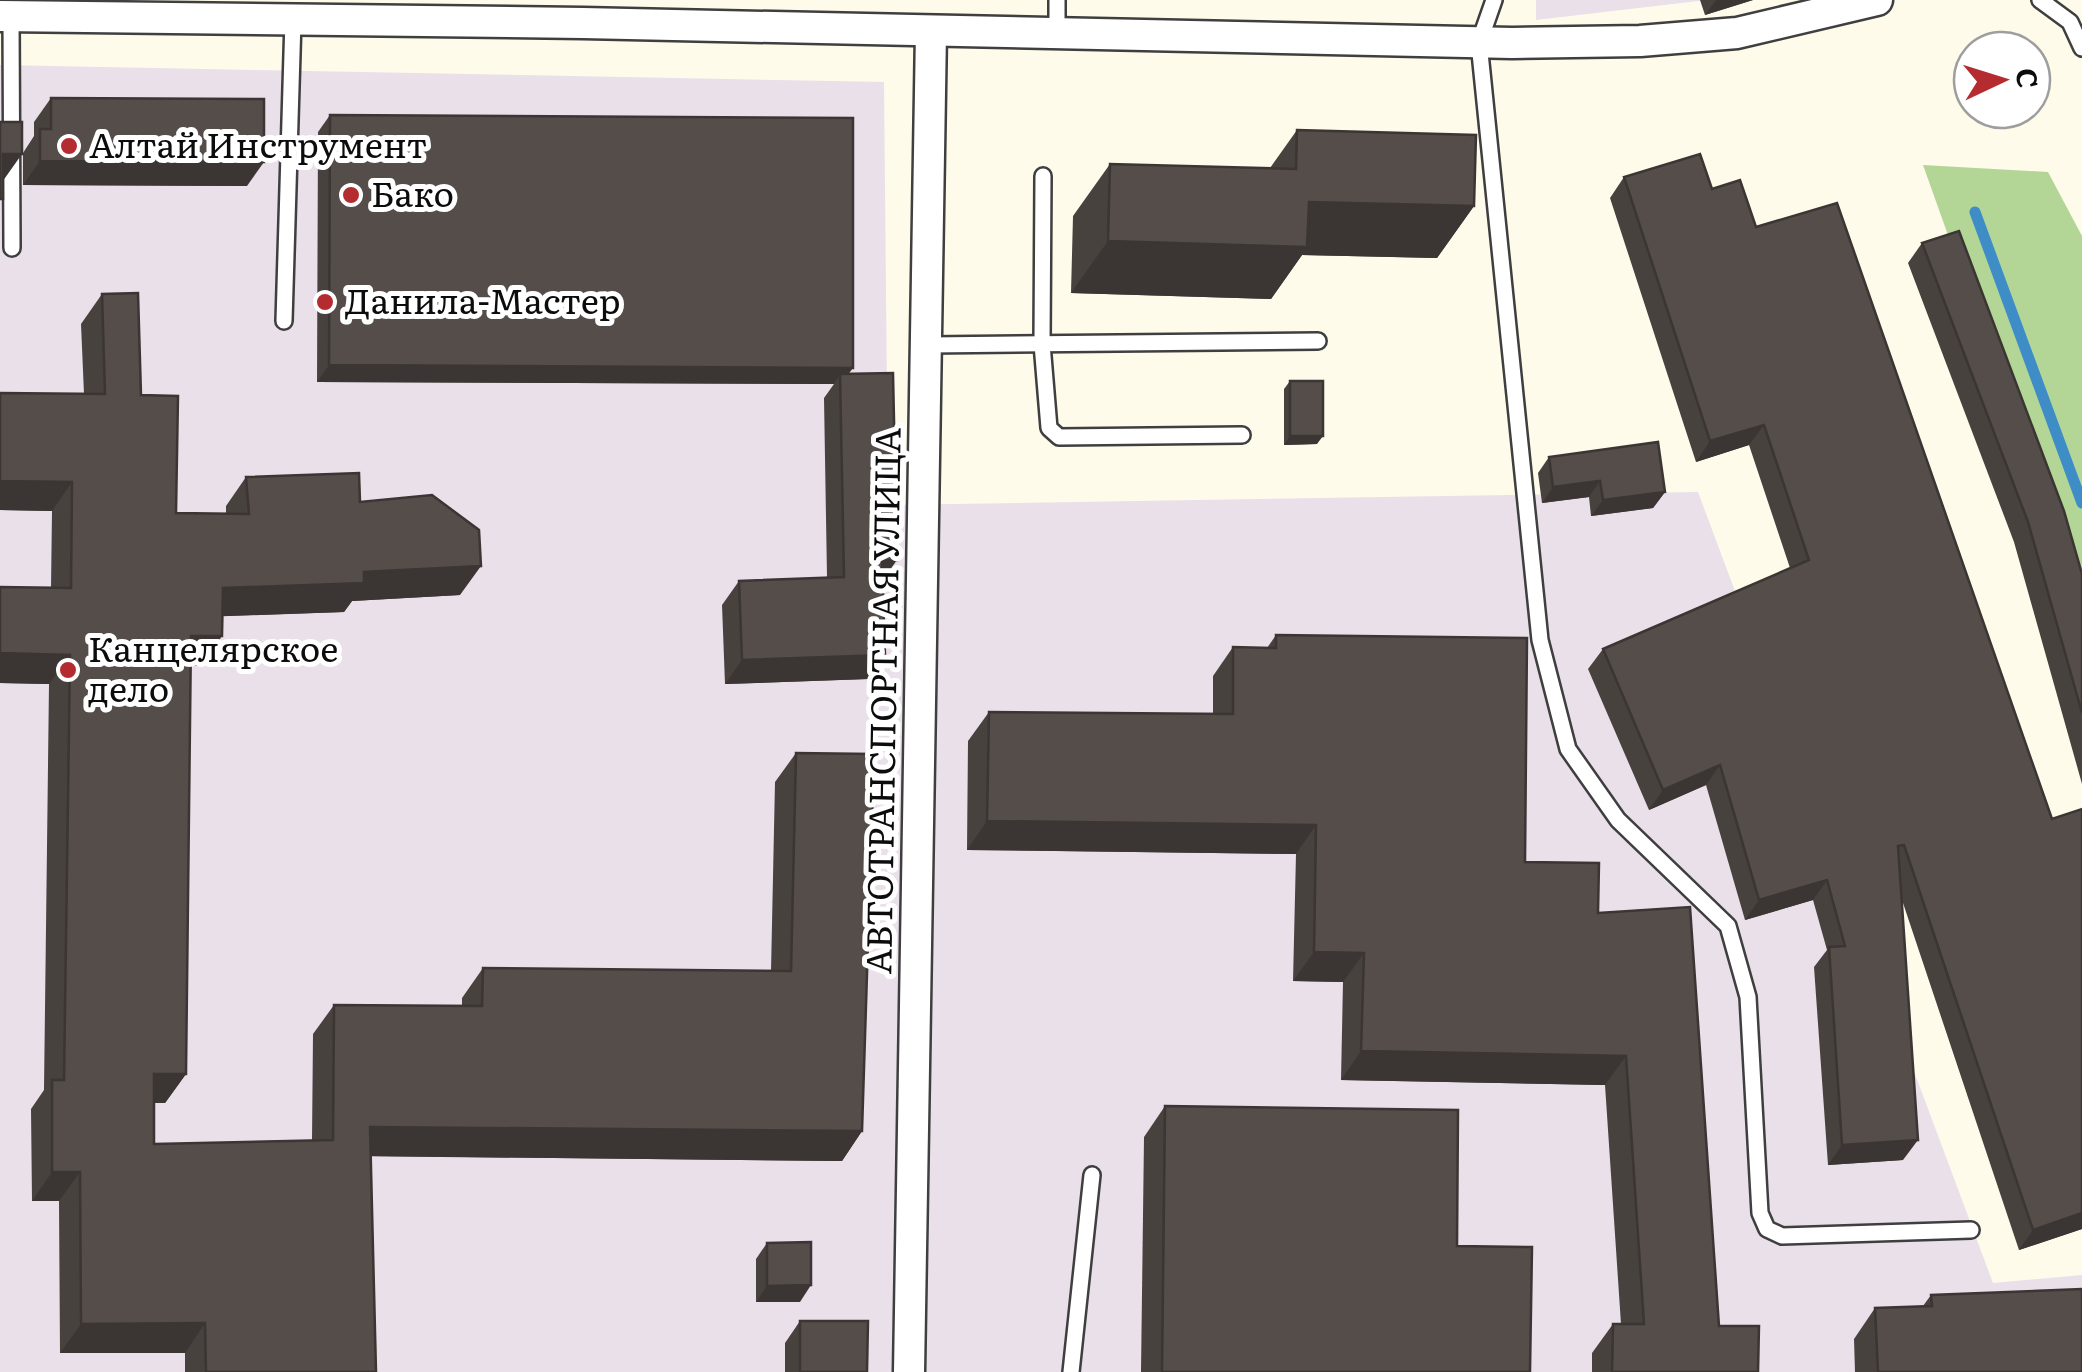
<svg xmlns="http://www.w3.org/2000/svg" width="2082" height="1372" font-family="Literata,serif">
	<rect width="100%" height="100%" fill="#fefbeb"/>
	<g fill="#e9e0ea">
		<polygon points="1536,0 1707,0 1536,20"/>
		<polygon points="0,65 884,82 888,505 1698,492 1993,1283 2082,1275 2082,1372 0,1372"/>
	</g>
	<polygon fill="#b3d697" points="1923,165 2048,172 2082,236 2082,611"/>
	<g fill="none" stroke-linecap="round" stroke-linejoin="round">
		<polyline stroke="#3e8dc6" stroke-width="11" points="1975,212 2082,503"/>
		<g stroke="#3f3f3f" stroke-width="20">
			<g id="service">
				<polyline points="1494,0 1479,43 1540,640 1568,749 1618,820 1728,926 1748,997 1760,1213 1767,1229 1782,1236 1971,1230"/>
				<polyline points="2040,0 2070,22 2082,48"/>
				<polyline points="11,17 12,248"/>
				<polyline points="1057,33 1057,0"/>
				<polyline points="1043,176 1042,344 1049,428 1059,437 1242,435"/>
				<polyline points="284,321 293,20"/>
				<polyline points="929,345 1318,341"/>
				<polyline points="1071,1372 1092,1175"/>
			</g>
		</g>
		<g stroke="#3f3f3f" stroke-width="35">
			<g id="minor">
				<polyline points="0,16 583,23 1512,43 1640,41 1737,33 1877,0"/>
				<polyline points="909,1372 931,31"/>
			</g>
		</g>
		<use href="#service" stroke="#fff" stroke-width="15"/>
		<use href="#minor" stroke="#fff" stroke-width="30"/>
	</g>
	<g fill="#48423f">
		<polygon points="1700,0 1753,0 1705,15"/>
		<polygon points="51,98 247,186 23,185 23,153 34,136 34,122"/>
		<polygon points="330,115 848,374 882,581 885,655 868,679 725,684 722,605 739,581 827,577 824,398 834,384 317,382 318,132"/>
		<polygon points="1297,130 1474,206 1437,258 1302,255 1271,299 1071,293 1073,216 1110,164 1270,168"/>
		<polygon points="1624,177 1712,189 2082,1229 2019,1250 1902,900 1903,1160 1828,1165 1814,967 1827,950 1813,900 1745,920 1706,785 1649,810 1588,669 1603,649 1790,568 1749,445 1696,462 1610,198"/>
		<polygon points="1922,243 2082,574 2082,784 2014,542 1908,263"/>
		<polygon points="102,294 141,395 176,513 226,513 226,506 246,477 360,502 460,595 352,601 344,612 223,616 202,666 191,666 186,1074 165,1103 154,1103 154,1144 312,1140 313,1034 334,1005 462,1006 462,998 483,968 771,971 775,782 796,753 862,1131 842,1161 371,1156 376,1372 185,1372 185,1353 60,1353 59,1201 32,1201 31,1109 44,1090 49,684 0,683 0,587 51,588 52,511 0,510 0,393 84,394 81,324"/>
		<polygon points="1290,381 1317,444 1284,445 1284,389"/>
		<polygon points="1549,457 1665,492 1653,508 1591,516 1589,497 1542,503 1538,473"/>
		<polygon points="1276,635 1525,862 1598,913 1719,1326 1758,1372 1592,1372 1592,1353 1613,1324 1621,1324 1605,1085 1341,1080 1343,982 1293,981 1296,854 967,850 968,741 989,712 1213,714 1213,676 1233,647 1267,648"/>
		<polygon points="1165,1106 1457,1246 1530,1372 1141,1372 1144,1137"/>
		<polygon points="767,1243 800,1302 756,1302 756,1259"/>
		<polygon points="1931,1295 2082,1372 1855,1372 1854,1339 1875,1308 1923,1306"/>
		<polygon points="800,1321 867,1372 785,1372 785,1343"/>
	</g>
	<g fill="#3b3633">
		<polygon points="1716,0 1753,0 1705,15"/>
		<polygon points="3,154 22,154 0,185"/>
		<polygon points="40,161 264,162 247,186 23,185"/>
		<polygon points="1309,202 1474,206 1437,258 1302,255 1271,299 1071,293 1108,241"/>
		<polygon points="329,365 853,368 841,384 840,374 834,384 317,382"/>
		<polygon points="1764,425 1749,445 1696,462 1710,441"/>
		<polygon points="1290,436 1323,436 1317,444 1284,445"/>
		<polygon points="0,481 72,482 52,511 0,510"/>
		<polygon points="1600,481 1589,497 1542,503 1553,487"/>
		<polygon points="1665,492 1653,508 1591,516 1603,500"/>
		<polygon points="897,560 880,584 882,561"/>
		<polygon points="481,566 460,595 352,601 344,612 202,617 223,588 364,572"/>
		<polygon points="191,636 222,636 202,666 171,665"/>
		<polygon points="0,653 70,655 49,684 0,683"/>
		<polygon points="885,655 868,679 725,684 742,660"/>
		<polygon points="1720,765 1706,785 1649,810 1663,790"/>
		<polygon points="987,821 1316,825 1296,854 967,850"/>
		<polygon points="1827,880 1813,900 1745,920 1759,900"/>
		<polygon points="1314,952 1364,953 1343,982 1293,981"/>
		<polygon points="1361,1051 1626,1056 1605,1085 1341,1080"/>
		<polygon points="154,1074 186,1074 165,1103 134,1103"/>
		<polygon points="370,1127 862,1131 842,1161 350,1156"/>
		<polygon points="1918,1140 1903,1160 1828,1165 1842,1145"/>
		<polygon points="52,1172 80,1172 59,1201 32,1201"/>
		<polygon points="2082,1213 2082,1229 2019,1250 2033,1230"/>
		<polygon points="811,1285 800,1302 756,1302 767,1286"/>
		<polygon points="205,1323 185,1353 60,1353 81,1324"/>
	</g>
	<g fill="#544d49" stroke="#3b3633" stroke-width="2.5">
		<polygon points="51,98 264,99 264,162 40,161 40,129 51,129"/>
		<polygon points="330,115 853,118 853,368 329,365"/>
		<polygon points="0,122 22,122 22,154 3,154 3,199 0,199"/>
		<polygon points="1297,130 1476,135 1474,206 1309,202 1307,247 1108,241 1110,164 1296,169"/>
		<polygon points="1700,154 1712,189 1740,180 1756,227 1837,203 2052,819 2082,809 2082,1213 2033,1230 1904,845 1898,846 1918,1140 1842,1145 1829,947 1845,946 1827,880 1759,900 1720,765 1663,790 1603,649 1809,560 1764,425 1710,441 1624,177"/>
		<polygon points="1959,231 2064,511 2082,574 2082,713 2028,522 1922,243"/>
		<polygon points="138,293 141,395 178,396 176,513 249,514 246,477 359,473 360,502 432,495 479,530 481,566 364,572 364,583 223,588 222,636 191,636 186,1074 154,1074 154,1144 333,1140 334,1005 482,1006 483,968 791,971 796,753 874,754 862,1131 370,1127 376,1372 206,1372 205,1323 81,1324 80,1172 52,1172 52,1080 64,1080 70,655 0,653 0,587 71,588 72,482 0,481 0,393 105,394 102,294"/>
		<polygon points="893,373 897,560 882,561 885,655 742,660 739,581 844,577 840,374"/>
		<rect x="1290" y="381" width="33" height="55"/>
		<polygon points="1658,442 1665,492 1603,500 1600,481 1553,487 1549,457"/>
		<polygon points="1276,635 1527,638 1525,862 1599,863 1598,913 1690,907 1719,1326 1759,1326 1758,1372 1612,1372 1613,1324 1644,1324 1626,1056 1361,1051 1364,953 1314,952 1316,825 987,821 989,712 1233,714 1233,647 1276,648"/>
		<polygon points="1165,1106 1458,1110 1457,1246 1532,1247 1530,1372 1162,1372"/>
		<polygon points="811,1242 811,1285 767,1286 767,1243"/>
		<polygon points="2082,1289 2082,1372 1878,1372 1875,1308 1932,1306 1931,1295"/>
		<polygon points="800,1321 868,1321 867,1372 800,1372"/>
	</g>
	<g fill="#b42c30" stroke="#fff" stroke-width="4">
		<circle cx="69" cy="146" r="10"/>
		<circle cx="351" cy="195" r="10"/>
		<circle cx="325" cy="302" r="10"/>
		<circle cx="68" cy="670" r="10"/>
	</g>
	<g text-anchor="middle" stroke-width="10" stroke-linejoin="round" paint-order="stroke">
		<g font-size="35" fill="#0c0c0c" stroke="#fff" text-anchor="start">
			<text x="89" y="158">Алтай Инструмент</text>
			<text x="371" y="207">Бако</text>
			<text x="345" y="314">Данила-Мастер</text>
			<text x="88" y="662">Канцелярское<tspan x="88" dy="40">дело</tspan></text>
		</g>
		<g font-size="35" fill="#0c0c0c" stroke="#fff">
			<text transform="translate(884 701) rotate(-89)" y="12">АВТОТРАНСПОРТНАЯ УЛИЦА</text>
		</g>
	</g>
	<g transform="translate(2002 80) rotate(86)"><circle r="48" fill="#ffffff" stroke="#9e9e9e" stroke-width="2.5"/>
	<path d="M0-8L18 38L0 25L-18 38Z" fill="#b42c30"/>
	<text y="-15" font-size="28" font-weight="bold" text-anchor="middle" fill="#0c0c0c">С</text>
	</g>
</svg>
